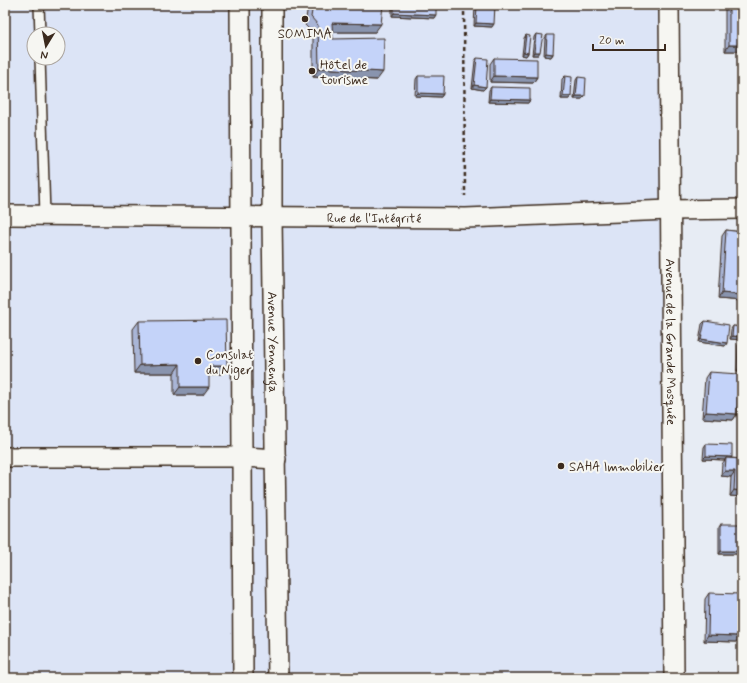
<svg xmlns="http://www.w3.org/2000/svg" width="747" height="683" font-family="Mynerve,sans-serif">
	<rect width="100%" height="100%" fill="#e7ecf4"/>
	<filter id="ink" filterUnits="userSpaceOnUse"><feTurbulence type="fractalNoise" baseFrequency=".025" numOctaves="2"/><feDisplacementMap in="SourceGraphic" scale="8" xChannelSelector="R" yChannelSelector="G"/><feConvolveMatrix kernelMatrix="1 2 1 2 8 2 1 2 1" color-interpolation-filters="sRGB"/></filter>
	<g filter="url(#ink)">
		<path fill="#dce4f6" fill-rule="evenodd" d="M 5,5 L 669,5 L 674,678 L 5,678 ZM 34,34 L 58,34 L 58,58 L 34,58 Z"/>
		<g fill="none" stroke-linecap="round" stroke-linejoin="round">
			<g stroke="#3b2a1e" stroke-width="12">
				<g id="service">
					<polyline points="39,5 40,34"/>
					<polyline points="40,58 45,215"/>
				</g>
			</g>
			<g stroke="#3b2a1e" stroke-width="22">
				<g id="minor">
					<path d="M 240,5 C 240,229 243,454 243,678"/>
					<path id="s1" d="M 272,5 L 272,217 L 278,678"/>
					<path id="s2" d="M 669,5 L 674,678"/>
					<path id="s3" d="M 5,215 L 466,218 L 670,210 L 742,209"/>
					<polyline points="5,457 243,457 276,459"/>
				</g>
			</g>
			<polyline stroke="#3b2a1e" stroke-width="2.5" stroke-dasharray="4 3" stroke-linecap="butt" points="464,5 465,196"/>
			<use href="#service" stroke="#f6f6f2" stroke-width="9"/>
			<use href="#minor" stroke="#f6f6f2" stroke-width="19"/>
		</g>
		<g fill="#a9b5d6" stroke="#3b2a1e">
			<polygon points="308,5 383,5 375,32 332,32 333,39 377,80 313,77 313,33 305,25"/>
			<polygon points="392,5 436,5 434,18 392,16"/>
			<polygon points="475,5 495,5 492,27 474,26"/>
			<polygon points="726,5 742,5 742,51 725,51 725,7"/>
			<polygon points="536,34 538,55 532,55 534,37"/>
			<polygon points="526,35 528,53 526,56 522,55 524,38"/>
			<polygon points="547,35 553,54 551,57 544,56 545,38"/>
			<polygon points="477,58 486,87 483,90 472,88 475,61"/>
			<polygon points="494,58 537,77 533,83 490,82 490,64"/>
			<polygon points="418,76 443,94 441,97 415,96 416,79"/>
			<polygon points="565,76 569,99 561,99 562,79"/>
			<polygon points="578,77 582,99 574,99 576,80"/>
			<polygon points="491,87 530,100 528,103 488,102 489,90"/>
			<polygon points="726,230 742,232 742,301 718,299 722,236"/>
			<polygon points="139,321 221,374 209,375 203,395 174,395 174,373 134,373 133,329"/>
			<polygon points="705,321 727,343 725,346 699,342 702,324"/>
			<polygon points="733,326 742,327 742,371 737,371 738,345 742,340 730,339 731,329"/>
			<polygon points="709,372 737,414 733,420 702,418 705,378"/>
			<polygon points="706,444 731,458 742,459 742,497 730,496 731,477 721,476 722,464 725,460 703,459 704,447"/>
			<polygon points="721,524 741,554 719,554 719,527"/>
			<polygon points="709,593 736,642 704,641 705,599"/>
			<polygon points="742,639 742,678 738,678 739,644"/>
		</g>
		<g fill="#8994ae" stroke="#3b2a1e">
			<polygon points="394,13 436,15 434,18 392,16"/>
			<polygon points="332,23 381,24 375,32 326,32"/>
			<polygon points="476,23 494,24 492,27 474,26"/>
			<polygon points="729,45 742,45 742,51 725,51"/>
			<polygon points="524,52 528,53 526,56 522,55"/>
			<polygon points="534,52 540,52 538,55 532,55"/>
			<polygon points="546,53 553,54 551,57 544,56"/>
			<polygon points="319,68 383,72 377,80 313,77"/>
			<polygon points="494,76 537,77 533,83 490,82"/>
			<polygon points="474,85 486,87 483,90 472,88"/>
			<polygon points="418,93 443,94 441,97 415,96"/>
			<polygon points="563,96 571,96 569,99 561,99"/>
			<polygon points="576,96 585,96 582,99 574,99"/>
			<polygon points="490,99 530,100 528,103 488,102"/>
			<polygon points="722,293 742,295 742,301 718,299"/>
			<polygon points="732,336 742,337 742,340 730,339"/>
			<polygon points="701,339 727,343 725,346 699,342"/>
			<polygon points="180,364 174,373 134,373 140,365"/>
			<polygon points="741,365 742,365 742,371 737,371"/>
			<polygon points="209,366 227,366 221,374 203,375"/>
			<polygon points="180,387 209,387 203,395 174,395"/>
			<polygon points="706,412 737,414 733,420 702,418"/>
			<polygon points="706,456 732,457 730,460 726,458 725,460 703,459"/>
			<polygon points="725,471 735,471 731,477 721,476"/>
			<polygon points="734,490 742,491 742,497 730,496"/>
			<polygon points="721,551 742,551 742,554 719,554"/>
			<polygon points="708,635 740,636 736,642 704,641"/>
		</g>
		<g fill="#c4d3f9" stroke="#3b2a1e">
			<polygon points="313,5 383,5 381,24 332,23 333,39 384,38 383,72 319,68 318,25 311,17"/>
			<polygon points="394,5 436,5 436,15 394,13"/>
			<polygon points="477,5 495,5 494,24 476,23"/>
			<rect x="729" y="5" width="13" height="40"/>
			<polygon points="536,34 543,35 540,52 534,52"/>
			<polygon points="526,35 530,36 528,53 524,52"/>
			<polygon points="547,35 554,35 553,54 546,53"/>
			<polygon points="477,58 488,59 486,87 474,85"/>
			<polygon points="494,58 537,59 537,77 494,76"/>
			<polygon points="418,76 444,76 443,94 418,93"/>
			<polygon points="565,76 572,77 571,96 563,96"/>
			<polygon points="578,77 586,78 585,96 576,96"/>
			<polygon points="491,87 530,88 530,100 490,99"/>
			<polygon points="726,230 742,232 742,295 722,293"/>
			<polygon points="226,320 227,366 209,366 209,387 180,387 180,364 140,365 139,321"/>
			<polygon points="705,321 729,325 727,343 701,339"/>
			<polygon points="733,326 742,327 742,337 732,336"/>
			<polygon points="742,347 742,365 741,365"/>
			<polygon points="709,372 739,374 737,414 706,412"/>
			<polygon points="706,444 732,445 732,457 706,456"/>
			<polygon points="726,458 742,459 742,491 734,490 735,471 725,471"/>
			<rect x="721" y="524" width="21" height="27"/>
			<polygon points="709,593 741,594 740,636 708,635"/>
		</g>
	</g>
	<g fill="#3b2a1e" stroke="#f6f6f2" stroke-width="1.5">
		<circle cx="305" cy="19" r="4"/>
		<circle cx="312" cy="71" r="4"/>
		<circle cx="198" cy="361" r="4"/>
		<circle cx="561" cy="466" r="4"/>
	</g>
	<g text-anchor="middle" stroke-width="4" stroke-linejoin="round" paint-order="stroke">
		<g font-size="13" fill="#3b2a1e" stroke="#f6f6f2" text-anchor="start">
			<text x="305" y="38" text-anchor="middle">SOMIMA</text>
			<text x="320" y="69">Hôtel de<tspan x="320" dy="15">tourisme</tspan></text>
			<text x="206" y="359">Consulat<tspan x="206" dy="15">du Niger</tspan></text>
			<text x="569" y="471">SAHA Immobilier</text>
		</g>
		<g font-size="13" fill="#3b2a1e" stroke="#f6f6f2">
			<text dy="5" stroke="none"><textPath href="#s3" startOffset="369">Rue de l'Intégrité</textPath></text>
			<text dy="5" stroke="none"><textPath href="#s2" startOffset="337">Avenue de la Grande Mosquée</textPath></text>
			<text dy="5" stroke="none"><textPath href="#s1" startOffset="337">Avenue Yennenga</textPath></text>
		</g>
	</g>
	<rect width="747" height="683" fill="none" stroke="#f6f6f2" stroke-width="20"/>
	<rect x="10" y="10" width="727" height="663" fill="none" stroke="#3b2a1e" stroke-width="1.5" filter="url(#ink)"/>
	<g transform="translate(46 46) rotate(190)"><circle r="19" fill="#f6f6f2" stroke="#aba49d"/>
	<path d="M0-3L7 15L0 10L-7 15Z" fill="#3b2a1e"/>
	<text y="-6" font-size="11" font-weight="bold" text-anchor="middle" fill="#3b2a1e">N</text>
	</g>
	<path d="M593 44v6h72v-6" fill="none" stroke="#3b2a1e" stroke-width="2"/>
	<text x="599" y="44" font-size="12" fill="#3b2a1e" stroke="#f6f6f2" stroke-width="3" paint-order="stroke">20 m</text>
</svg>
